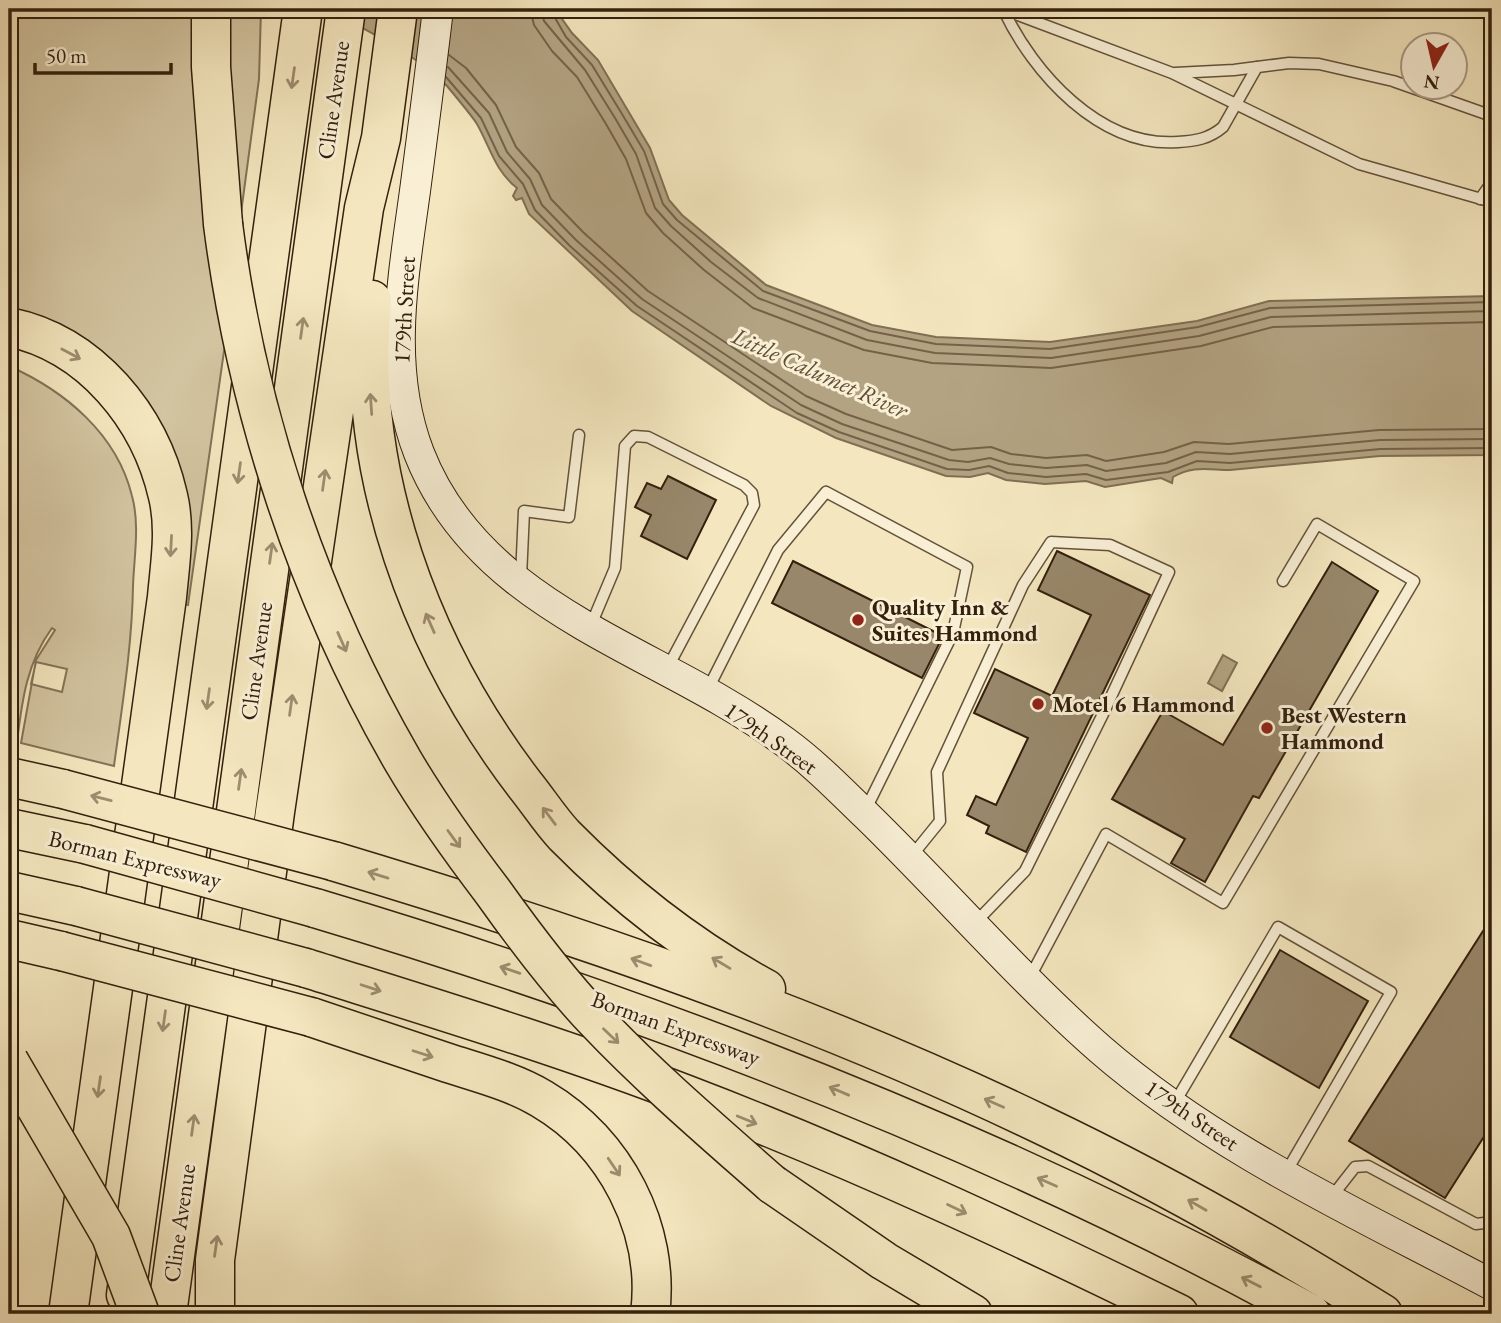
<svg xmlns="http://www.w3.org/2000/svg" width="1501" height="1323" font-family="'EB Garamond',serif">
	<rect width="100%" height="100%" fill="#f4e7bf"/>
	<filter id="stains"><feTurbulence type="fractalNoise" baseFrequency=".00286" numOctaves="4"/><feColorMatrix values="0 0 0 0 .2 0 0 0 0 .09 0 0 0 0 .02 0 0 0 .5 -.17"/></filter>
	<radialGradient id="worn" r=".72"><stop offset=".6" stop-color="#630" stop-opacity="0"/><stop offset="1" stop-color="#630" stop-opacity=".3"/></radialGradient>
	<g fill="#d3c5a1" stroke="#847257" stroke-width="2" fill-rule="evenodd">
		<polygon points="10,9 195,9 226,337 188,605 184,604 179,467 162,426 147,401 120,369 25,312 9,308"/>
		<polygon points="224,9 261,9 259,79 241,213"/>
		<path d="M 9,366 C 65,391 117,434 132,496 C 140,525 134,557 133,586 C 132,647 122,706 114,766 L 21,743 L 36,660 L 55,630 L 52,628 C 27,662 22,700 17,742 L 9,740 ZM 36,662 L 67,669 L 62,692 L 31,684 Z"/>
	</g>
	<g fill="#b3a382" stroke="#806f53" stroke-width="2">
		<path d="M 329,9 L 555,9 L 572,33 L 598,60 L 650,148 L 669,200 L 682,215 L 766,285 L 872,325 L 936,337 L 1050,342 L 1197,321 L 1269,301 L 1492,296 L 1492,455 L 1380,456 L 1230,470 C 1209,470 1193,465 1173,477 L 1172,483 L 1161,478 L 1105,487 L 1086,481 L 1045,484 L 1006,480 L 988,473 L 970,477 L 946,476 L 836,438 L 771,406 L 632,311 L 529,214 L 522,198 L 516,200 L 513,196 L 517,188 C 495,171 490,147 477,124 C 474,119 452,92 447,86 C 418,55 366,31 329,9 Z"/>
		<polygon points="1223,655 1237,663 1222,691 1208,683"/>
	</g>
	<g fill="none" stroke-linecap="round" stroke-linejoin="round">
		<g stroke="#746248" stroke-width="2">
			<polyline points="530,9 534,25 552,51 577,77 606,124 626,159 646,213 663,233 704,270 753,308 864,350 932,363 1051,368 1201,346 1273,327 1492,322"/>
			<polyline points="541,9 544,21 585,70 615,118 636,154 655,208 671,226 711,262 758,298 867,340 935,353 1051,358 1199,336 1271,317 1492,311"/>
			<polyline points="550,9 566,37 592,65 622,114 644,151 663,204 677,220 763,291 870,331 936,344 1050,349 1198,327 1270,308 1492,302"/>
			<polyline points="449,55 466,68 496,105 516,147 539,173 551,199 583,232 648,291 806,396 846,414 952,450 991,447 1011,454 1046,458 1087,455 1106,461 1164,452 1194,442 1229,444 1379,430 1492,429"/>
			<polyline points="448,67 489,113 507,152 530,179 542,205 576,240 642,299 801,405 842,424 949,460 968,462 990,458 1009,464 1046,468 1087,465 1106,471 1166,463 1196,452 1230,454 1380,440 1492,439"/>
			<polyline points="446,77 481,118 499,156 523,184 535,210 570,246 637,306 797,413 839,432 947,469 969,470 989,466 1008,473 1046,477 1086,474 1106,480 1168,472 1197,461 1230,463 1380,449 1492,448"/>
		</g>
	</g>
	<g fill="#98876a" stroke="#34200d" stroke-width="2">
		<polygon points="668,476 716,500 687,559 641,536 651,515 635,507 647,483 661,489"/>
		<polygon points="1057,551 1150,595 1026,852 986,833 989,826 967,815 976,796 996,805 1028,738 974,713 995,669 1052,696 1091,615 1038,590"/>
		<polygon points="793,561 943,636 922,678 772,603"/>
		<polygon points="1332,562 1378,591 1259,798 1253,796 1205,882 1171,863 1185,839 1112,799 1163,711 1223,745"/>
		<polygon points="1492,917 1492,1124 1445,1198 1349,1141"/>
		<polygon points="1280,950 1368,1001 1319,1088 1230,1037"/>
	</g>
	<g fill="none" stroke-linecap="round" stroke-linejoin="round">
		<g stroke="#64523a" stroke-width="13">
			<g id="lane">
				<polyline points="1002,9 1172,73 1359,164 1492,202"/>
				<path d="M 1003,9 C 1033,73 1100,148 1178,142 C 1195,141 1209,139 1223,127 L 1257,67"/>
				<polyline points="1175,73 1234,70 1289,63 1319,64 1393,81 1492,116"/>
				<polyline points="1480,199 1492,182"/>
				<polyline points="521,577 524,511 569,517 579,435"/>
				<polyline points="591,625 615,568 625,446 634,436 648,437 744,485 752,493 754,505 668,667"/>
				<polyline points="708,689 778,550 826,492 967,567 953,633 865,811"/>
				<polyline points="910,858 940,821 937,772 1023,585 1051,542 1110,545 1169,572 1103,714 1025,871 974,924"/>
				<polyline points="1029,979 1106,834 1223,903 1414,581 1317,524 1283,581"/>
				<polyline points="1174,1104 1278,927 1391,992 1285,1174"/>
				<polyline points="1330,1199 1355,1167 1368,1166 1476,1224 1492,1222"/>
			</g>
		</g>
		<g stroke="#34200d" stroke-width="32">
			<path id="secondary" d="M 438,9 C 431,69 423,130 415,191 C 403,279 386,367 419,453 C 481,612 659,648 785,742 C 815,764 840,790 867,816 C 945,892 1018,977 1100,1049 C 1215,1149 1359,1214 1492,1285"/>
		</g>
		<g stroke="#34200d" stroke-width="41">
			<g id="highway">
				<polyline points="211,9 211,67 223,224"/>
				<path d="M 372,300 C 355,473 421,649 525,785 C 538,801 550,820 564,835 C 624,896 691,948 766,989"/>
				<path d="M 9,327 C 91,344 150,417 168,496 C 176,529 170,564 167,597 L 68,1314"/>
				<polyline points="9,777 63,789"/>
				<polyline points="9,828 85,844"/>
				<path d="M 333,861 C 573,933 814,1015 1040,1124 C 1158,1180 1272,1245 1383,1314"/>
				<polyline points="9,891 76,906"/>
				<path d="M 315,908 C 659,1011 996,1141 1311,1314"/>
				<polyline points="9,939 61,951"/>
				<path d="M 306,968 C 433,1008 562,1047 687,1095 C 855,1159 1018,1235 1179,1314"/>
				<path d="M 311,1017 C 357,1032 402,1048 448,1063 C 479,1073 514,1082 542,1099 C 615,1142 661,1229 650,1314"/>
				<polyline points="772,1184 884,1261 973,1314"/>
				<polyline points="126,1295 303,9"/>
				<polyline points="167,1314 346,9"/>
				<polyline points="215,1314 215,1260 275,812 364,208 381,138 398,9"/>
			</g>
		</g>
		<use href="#lane" stroke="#f8efd5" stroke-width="10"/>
		<use href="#secondary" stroke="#f8efd5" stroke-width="30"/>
		<use href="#highway" stroke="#f4e7bf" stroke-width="38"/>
		<g stroke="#34200d" stroke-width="41" stroke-linecap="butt">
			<g id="highway-bridge">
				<path d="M 223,224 C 247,412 308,597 403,761 C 430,807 461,850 493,892 C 525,937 558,981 596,1021 C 651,1079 712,1131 772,1184"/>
				<polyline points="63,789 333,861"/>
				<polyline points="85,844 315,908"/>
				<polyline points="76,906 306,968"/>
				<polyline points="61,951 311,1017"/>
				<polyline points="9,1061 111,1236 140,1314"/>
			</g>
		</g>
		<use href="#highway-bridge" stroke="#f4e7bf" stroke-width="38"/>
	</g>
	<defs><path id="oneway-shaft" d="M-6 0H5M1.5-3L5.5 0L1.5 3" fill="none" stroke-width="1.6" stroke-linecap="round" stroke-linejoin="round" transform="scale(1.75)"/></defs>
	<g stroke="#9e8d6f">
		<use href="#oneway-shaft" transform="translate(293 78) rotate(98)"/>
		<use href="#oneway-shaft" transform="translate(302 328) rotate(-82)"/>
		<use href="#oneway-shaft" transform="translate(71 354) rotate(28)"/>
		<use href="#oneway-shaft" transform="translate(371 404) rotate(-94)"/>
		<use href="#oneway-shaft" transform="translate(239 473) rotate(98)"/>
		<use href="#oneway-shaft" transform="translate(324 480) rotate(-82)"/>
		<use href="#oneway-shaft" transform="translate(171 546) rotate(93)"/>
		<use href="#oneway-shaft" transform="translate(271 553) rotate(-82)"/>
		<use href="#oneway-shaft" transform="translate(430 623) rotate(-114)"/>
		<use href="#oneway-shaft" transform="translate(342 642) rotate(66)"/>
		<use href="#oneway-shaft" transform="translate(208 699) rotate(98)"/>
		<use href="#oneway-shaft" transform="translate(291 705) rotate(-82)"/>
		<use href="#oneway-shaft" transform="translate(240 779) rotate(-82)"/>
		<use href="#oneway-shaft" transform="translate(101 798) rotate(-166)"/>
		<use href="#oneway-shaft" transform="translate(549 816) rotate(-127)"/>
		<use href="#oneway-shaft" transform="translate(454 839) rotate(54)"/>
		<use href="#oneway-shaft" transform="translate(378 875) rotate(-163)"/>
		<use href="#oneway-shaft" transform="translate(641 962) rotate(-160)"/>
		<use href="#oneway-shaft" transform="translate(721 963) rotate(-149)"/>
		<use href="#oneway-shaft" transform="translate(510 970) rotate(-161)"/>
		<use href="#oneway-shaft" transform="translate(371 988) rotate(18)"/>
		<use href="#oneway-shaft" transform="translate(164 1021) rotate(98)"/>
		<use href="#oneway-shaft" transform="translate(611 1036) rotate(44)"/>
		<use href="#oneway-shaft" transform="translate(423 1054) rotate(18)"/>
		<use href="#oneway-shaft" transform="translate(99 1087) rotate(98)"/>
		<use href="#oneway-shaft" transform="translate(839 1091) rotate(-157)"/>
		<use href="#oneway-shaft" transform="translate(994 1103) rotate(-156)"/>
		<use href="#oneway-shaft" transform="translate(747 1120) rotate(22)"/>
		<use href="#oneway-shaft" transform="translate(193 1125) rotate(-82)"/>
		<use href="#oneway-shaft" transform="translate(614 1167) rotate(56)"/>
		<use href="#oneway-shaft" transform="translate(1047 1182) rotate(-156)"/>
		<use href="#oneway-shaft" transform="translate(1197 1205) rotate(-150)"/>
		<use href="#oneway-shaft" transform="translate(957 1209) rotate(25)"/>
		<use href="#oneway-shaft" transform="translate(216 1246) rotate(-82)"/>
		<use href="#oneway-shaft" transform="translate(1251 1282) rotate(-153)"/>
	</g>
	<g fill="#8f2418" stroke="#f8efd5" stroke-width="2.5">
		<circle cx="858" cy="620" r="7"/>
		<circle cx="1038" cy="704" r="7"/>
		<circle cx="1267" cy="728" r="7"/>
	</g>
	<g text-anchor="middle" stroke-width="6" stroke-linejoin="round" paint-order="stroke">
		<g font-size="23" fill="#34200d" stroke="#f8efd5">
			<text transform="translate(333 100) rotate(-82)" y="8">Cline Avenue</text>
			<text transform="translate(404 310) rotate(-87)" y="8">179th Street</text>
			<text transform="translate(256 661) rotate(-82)" y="8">Cline Avenue</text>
			<text transform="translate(771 738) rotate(35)" y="8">179th Street</text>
			<text transform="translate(135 859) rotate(14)" y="8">Borman Expressway</text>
			<text transform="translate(676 1028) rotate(20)" y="8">Borman Expressway</text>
			<text transform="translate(1192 1115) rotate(34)" y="8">179th Street</text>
			<text transform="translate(179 1223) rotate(-82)" y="8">Cline Avenue</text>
		</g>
		<g font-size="23" font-weight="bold" fill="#34200d" stroke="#f8efd5" text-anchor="start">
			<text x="872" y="615">Quality Inn &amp;<tspan x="872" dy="26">Suites Hammond</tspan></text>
			<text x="1052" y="712">Motel 6 Hammond</text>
			<text x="1281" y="723">Best Western<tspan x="1281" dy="26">Hammond</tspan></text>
		</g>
		<g font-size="24" font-style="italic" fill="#604e36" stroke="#f8efd5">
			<text transform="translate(820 373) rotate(24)" y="8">Little Calumet River</text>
		</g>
	</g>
	<rect width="1501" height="1323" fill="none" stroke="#f4e7bf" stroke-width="35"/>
	<rect x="10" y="10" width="1480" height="1302" fill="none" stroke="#34200d" stroke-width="3.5"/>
	<rect x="18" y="18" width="1466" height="1288" fill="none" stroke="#34200d" stroke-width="2"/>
	<g transform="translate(1434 66) rotate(188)"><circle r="33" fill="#f8efd5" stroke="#aa9c85" stroke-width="2"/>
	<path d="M0-5L12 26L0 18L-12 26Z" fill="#8f2418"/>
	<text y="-10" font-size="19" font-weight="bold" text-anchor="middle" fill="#34200d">N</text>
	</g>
	<path d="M35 63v10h136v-10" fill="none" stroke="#34200d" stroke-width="3.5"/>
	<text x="46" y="63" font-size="21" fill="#34200d" stroke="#f8efd5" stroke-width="5" paint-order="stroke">50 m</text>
	<rect width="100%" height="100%" filter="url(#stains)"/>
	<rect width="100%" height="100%" fill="url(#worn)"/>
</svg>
